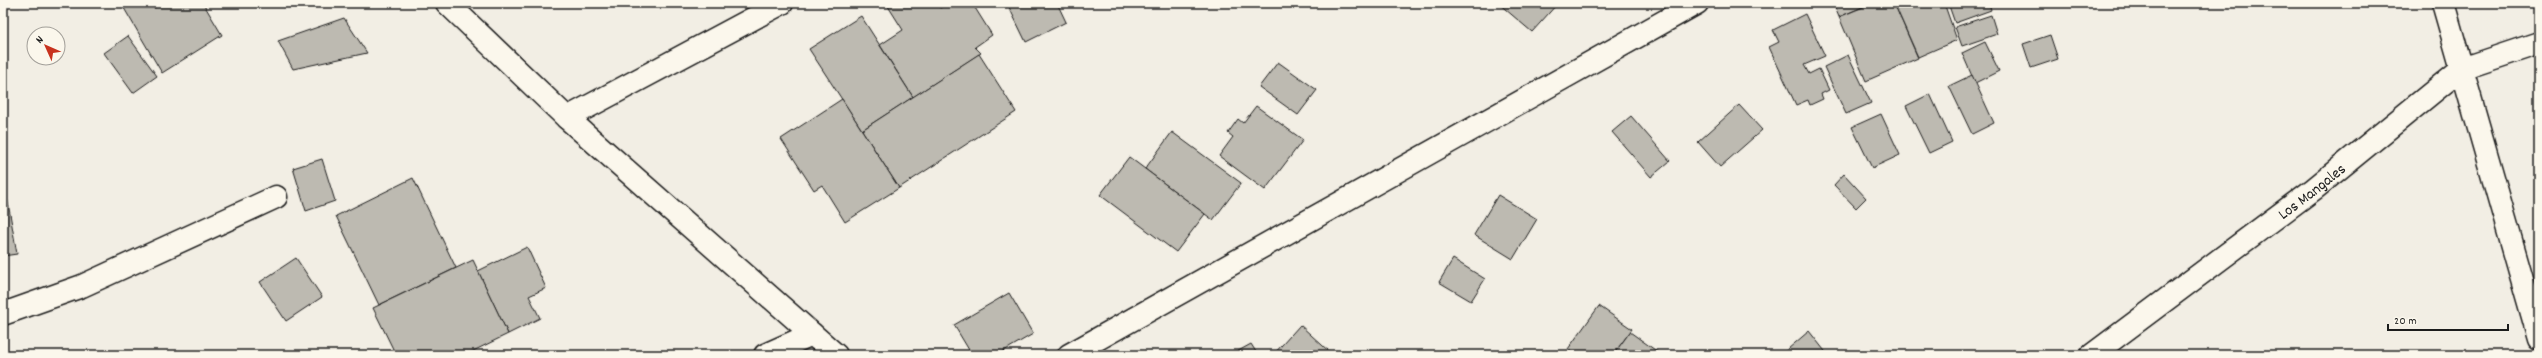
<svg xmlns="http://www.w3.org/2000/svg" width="2542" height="358" font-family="Dekko,sans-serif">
	<rect width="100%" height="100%" fill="#f2eee4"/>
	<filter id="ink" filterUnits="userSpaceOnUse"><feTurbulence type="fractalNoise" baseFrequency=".025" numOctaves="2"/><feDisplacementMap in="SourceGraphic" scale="8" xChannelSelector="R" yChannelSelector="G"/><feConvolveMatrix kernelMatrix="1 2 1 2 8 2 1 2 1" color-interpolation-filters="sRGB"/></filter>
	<g filter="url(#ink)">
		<g fill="#bdbab1" stroke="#1c1c1c">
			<polygon points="121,3 151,3 153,8 167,3 203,3 222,35 162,73"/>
			<polygon points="886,3 935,3 940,8 948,3 972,3 992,35 975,47 981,53 913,97 880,45 903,30"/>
			<polygon points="1007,3 1057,3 1066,22 1026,42"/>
			<polygon points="1498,3 1558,3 1532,32"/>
			<polygon points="1833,3 1866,3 1867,5 1839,17"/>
			<polygon points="1873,3 1894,3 1918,58 1866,81 1839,17"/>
			<polygon points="1894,3 1944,3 1957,40 1918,57"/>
			<polygon points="1948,3 1989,3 1991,10 1955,23"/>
			<polygon points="1805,14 1825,56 1804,65 1809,74 1819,69 1829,90 1821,94 1823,99 1810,105 1808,100 1796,105 1769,47 1779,42 1773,30"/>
			<polygon points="1991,15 1997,34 1962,46 1955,27"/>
			<polygon points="861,16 913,97 862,130 809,49"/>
			<polygon points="344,18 367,53 293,69 278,41"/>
			<polygon points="2050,35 2058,59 2031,68 2023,44"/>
			<polygon points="128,36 157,76 133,93 104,53"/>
			<polygon points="1985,42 1999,71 1975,83 1962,53"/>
			<polygon points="979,54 1016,112 899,188 862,130"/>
			<polygon points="1848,55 1871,103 1846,114 1824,67"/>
			<polygon points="1278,62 1317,90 1298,115 1259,87"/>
			<polygon points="1972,75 1994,123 1972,134 1949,86"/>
			<polygon points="1930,94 1952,142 1929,153 1906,106"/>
			<polygon points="842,99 899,188 845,222 822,185 814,190 781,139"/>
			<polygon points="1739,105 1762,130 1720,167 1698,142"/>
			<polygon points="1256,106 1303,140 1265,190 1219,156 1233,137 1228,133 1238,119 1243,123"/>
			<polygon points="1881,114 1900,155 1872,168 1852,127"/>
			<polygon points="1631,116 1670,161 1651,177 1612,132"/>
			<polygon points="1172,132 1241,183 1213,220 1145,169"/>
			<polygon points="1129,157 1205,214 1176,252 1100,195"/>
			<polygon points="322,159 335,201 306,211 293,168"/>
			<polygon points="1844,174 1866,198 1856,208 1834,185"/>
			<polygon points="413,178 456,268 379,305 336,216"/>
			<polygon points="1498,195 1537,219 1513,259 1474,235"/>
			<polygon points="7,197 17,254 3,256 3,198"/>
			<polygon points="527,247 546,288 529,296 540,318 508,334 478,271"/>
			<polygon points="296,258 322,297 286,321 260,282"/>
			<polygon points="1453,259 1485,279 1471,301 1439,282"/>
			<polygon points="473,260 508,334 465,355 396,355 373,308"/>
			<polygon points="1009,293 1033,334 997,355 972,355 954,325"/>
			<polygon points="1599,306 1632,329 1613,355 1576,355 1568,349"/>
			<polygon points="1300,325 1333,355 1273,355"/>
			<polygon points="1809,331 1828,355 1781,355"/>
			<polygon points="1630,332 1662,355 1613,355"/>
			<polygon points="1251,344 1258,355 1231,355"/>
		</g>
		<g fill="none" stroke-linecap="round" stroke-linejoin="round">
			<g stroke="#1c1c1c" stroke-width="25">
				<g id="street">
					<polyline points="447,3 567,118 782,3"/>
					<polyline points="2443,3 2539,338"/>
					<polyline points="567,118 836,355"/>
					<polyline points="3,314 82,286 276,197"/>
					<polyline points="765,355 812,334"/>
					<polyline points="1069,355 1697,3"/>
					<path id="s1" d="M 2092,355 L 2314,189 L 2461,69 L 2539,43"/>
				</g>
			</g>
			<use href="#street" stroke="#fbf7ec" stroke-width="22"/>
		</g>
	</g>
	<g text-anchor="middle" stroke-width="3" stroke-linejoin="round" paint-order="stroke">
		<g font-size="16" fill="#1c1c1c" stroke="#fbf7ec">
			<text dy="6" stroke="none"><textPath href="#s1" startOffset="274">Los Mangales</textPath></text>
		</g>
	</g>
	<rect width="2542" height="358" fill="none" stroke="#fbf7ec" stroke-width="16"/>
	<rect x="8" y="8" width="2526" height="342" fill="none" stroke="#1c1c1c" stroke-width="1.5" filter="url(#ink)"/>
	<g transform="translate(46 46) rotate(315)"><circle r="19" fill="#fbf7ec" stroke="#a29f99"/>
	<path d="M0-3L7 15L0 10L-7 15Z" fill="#c8321e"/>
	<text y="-6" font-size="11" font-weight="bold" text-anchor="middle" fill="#1c1c1c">N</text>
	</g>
	<path d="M2388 324v6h120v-6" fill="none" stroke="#1c1c1c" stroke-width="2"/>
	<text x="2394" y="324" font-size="12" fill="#1c1c1c" stroke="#fbf7ec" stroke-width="3" paint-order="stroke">20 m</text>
</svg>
